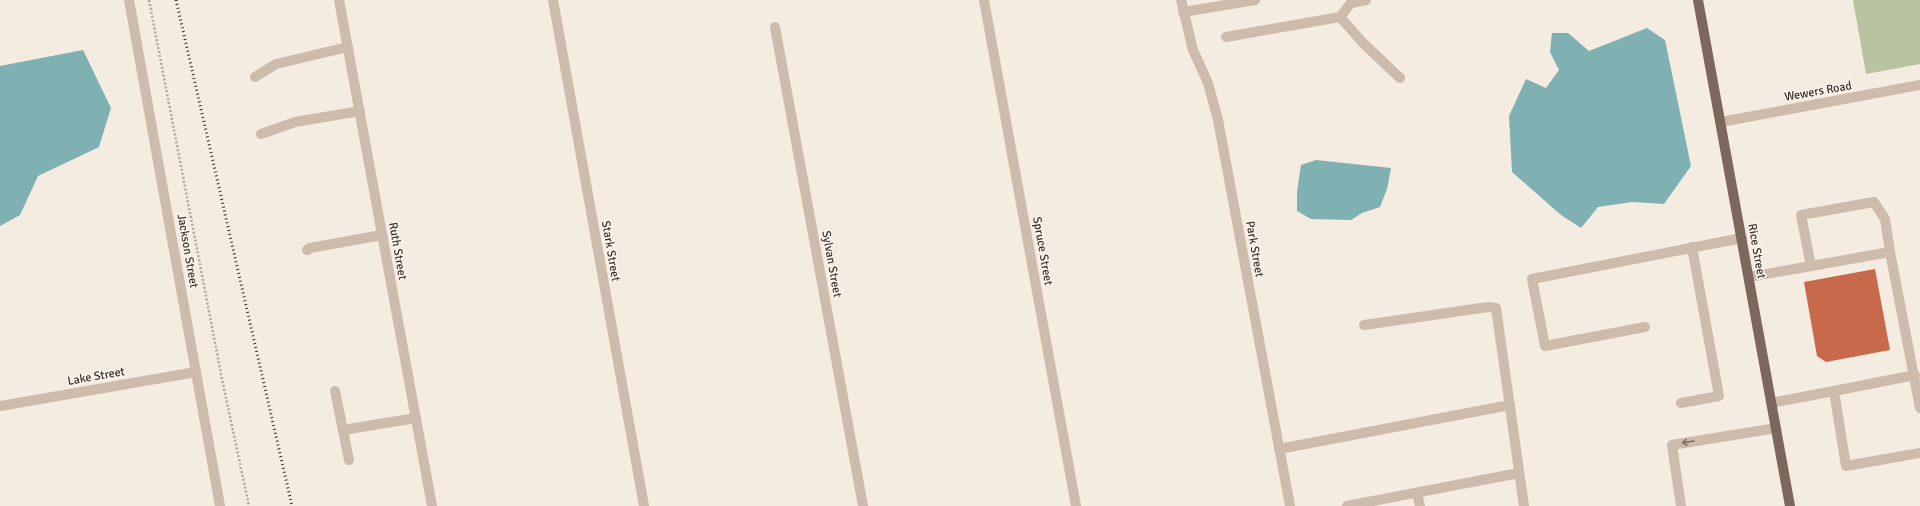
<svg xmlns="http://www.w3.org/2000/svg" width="1920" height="506" font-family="Signika,sans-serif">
	<rect width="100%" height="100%" fill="#f4ebe1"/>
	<polygon fill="#b8c4a0" points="1853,0 1920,0 1920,64 1866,74"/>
	<g fill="#7fb0b2">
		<polygon points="1647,28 1665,40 1691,166 1664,204 1632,202 1598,207 1581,228 1561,215 1512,172 1509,116 1526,79 1546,88 1559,70 1550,52 1552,33 1568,33 1589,51"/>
		<polygon points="83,50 111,108 99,147 38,176 20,215 0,226 0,66"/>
		<polygon points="1316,160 1391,168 1387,189 1380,207 1362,213 1351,220 1311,219 1297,211 1297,192 1301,165"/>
	</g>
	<polygon fill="#c8694b" points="1875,269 1890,350 1826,362 1817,356 1804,282"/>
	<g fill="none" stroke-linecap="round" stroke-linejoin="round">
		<polyline stroke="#b9a596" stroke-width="2.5" stroke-dasharray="2 2" stroke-linecap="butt" points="149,0 222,379 249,506"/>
		<g stroke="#cdbbac" stroke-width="10">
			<polyline points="129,0 220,506"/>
			<polyline points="339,0 432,506"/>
			<polyline points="553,0 644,506"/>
			<polyline points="984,0 1076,506"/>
			<polyline points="1181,0 1193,50 1208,83 1218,120 1290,506"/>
			<polyline points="1183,12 1255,0"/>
			<polyline points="1340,17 1363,43 1400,78"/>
			<polyline points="775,27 863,506"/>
			<polyline points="1226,37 1340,17 1351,3 1366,0"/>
			<polyline points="255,77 276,64 348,47"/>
			<polyline points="1721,122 1920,85"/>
			<polyline points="261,134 295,122 360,111"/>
			<polyline points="307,250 310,248 382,235"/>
			<polyline points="1811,266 1801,215 1874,202 1885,219 1890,252"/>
			<polyline points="1749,277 1890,252 1920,408"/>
			<polyline points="1364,325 1488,307 1496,308 1524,506"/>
			<polyline points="1645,327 1545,346 1532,279 1742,238"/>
			<polyline points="335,391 349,460"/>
			<polyline points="1834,391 1915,375"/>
			<polyline points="1681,403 1719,396 1692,247"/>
			<polyline points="1771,403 1834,391 1846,466 1920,453"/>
			<polyline points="0,406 196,372"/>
			<polyline points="343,430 416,418"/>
			<polyline points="1279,449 1510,405"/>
			<polyline points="1417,493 1420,506"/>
			<polyline points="1347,506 1519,473"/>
			<polyline points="1681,506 1672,445 1776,428"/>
		</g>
		<polyline stroke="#7d675c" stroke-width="10" points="1698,0 1790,506"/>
		<polyline stroke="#3b302b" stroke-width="3" stroke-dasharray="1 3" stroke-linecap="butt" points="176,0 292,506"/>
	</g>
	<defs><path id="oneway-shaft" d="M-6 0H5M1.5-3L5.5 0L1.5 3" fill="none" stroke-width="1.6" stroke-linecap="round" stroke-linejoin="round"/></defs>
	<use stroke="#7d6f65" href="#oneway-shaft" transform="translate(1688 442) rotate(171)"/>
	<g text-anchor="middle" stroke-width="3" stroke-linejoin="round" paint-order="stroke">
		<g font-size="12" fill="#3b302b" stroke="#fbf5ee">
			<text transform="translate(1818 91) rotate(-10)" y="4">Wewers Road</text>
			<text transform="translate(1255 249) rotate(80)" y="4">Park Street</text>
			<text transform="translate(188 251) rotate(80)" y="4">Jackson Street</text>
			<text transform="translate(398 251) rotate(80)" y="4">Ruth Street</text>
			<text transform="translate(611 251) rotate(80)" y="4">Stark Street</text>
			<text transform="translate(1043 251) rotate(80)" y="4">Spruce Street</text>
			<text transform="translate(1757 251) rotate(80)" y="4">Rice Street</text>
			<text transform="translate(832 264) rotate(80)" y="4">Sylvan Street</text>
			<text transform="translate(96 376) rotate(-10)" y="4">Lake Street</text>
		</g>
	</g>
</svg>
